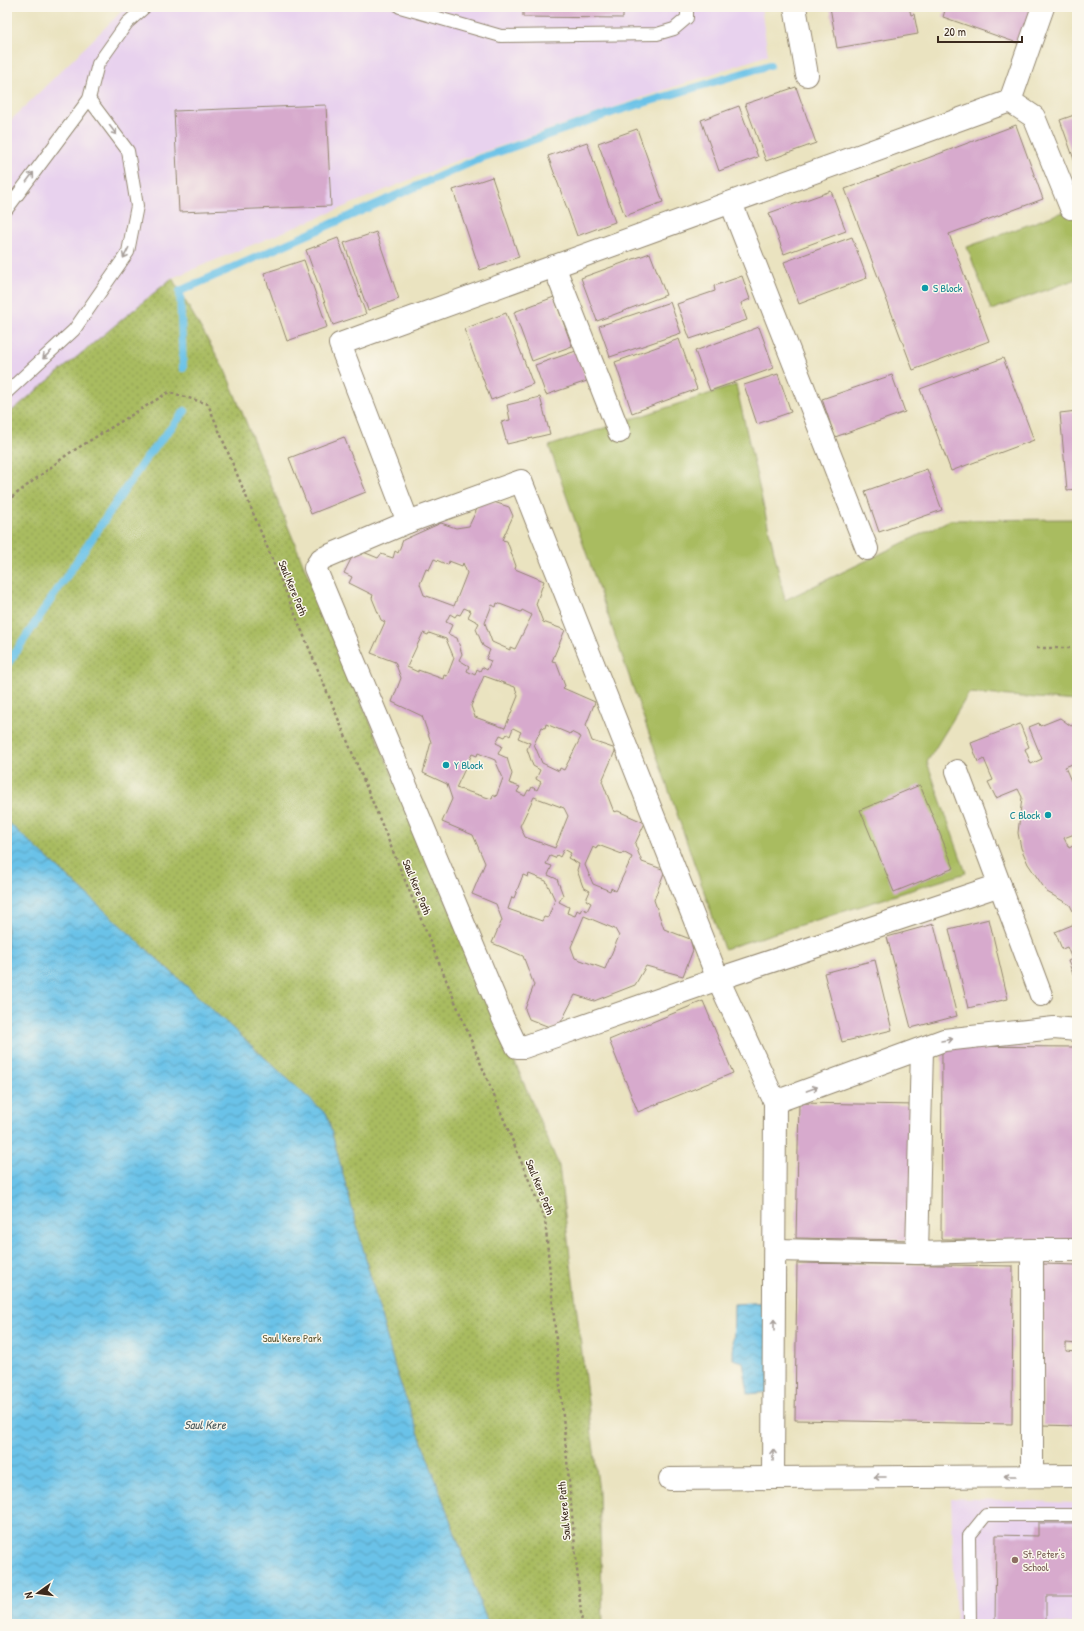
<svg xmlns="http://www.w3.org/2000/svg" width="1084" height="1631" font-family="'Patrick Hand',sans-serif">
	<defs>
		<pattern id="park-dots" width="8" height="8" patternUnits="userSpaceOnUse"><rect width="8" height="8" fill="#a9bc60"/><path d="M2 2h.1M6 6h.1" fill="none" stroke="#8b994f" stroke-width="1.8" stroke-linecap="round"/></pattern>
		<pattern id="water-waves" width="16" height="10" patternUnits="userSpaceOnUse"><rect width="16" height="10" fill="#6ac2e8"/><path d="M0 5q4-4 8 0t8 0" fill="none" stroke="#589ebb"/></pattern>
	</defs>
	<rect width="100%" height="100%" fill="#fbf7ec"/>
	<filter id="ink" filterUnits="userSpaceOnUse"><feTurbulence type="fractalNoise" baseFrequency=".025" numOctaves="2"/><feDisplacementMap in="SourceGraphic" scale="8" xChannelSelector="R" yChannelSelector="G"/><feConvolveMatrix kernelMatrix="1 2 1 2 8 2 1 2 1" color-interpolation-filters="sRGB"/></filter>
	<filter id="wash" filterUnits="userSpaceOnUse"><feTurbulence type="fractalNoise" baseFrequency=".012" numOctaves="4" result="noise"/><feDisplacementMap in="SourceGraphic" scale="16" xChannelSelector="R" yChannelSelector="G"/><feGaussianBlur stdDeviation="0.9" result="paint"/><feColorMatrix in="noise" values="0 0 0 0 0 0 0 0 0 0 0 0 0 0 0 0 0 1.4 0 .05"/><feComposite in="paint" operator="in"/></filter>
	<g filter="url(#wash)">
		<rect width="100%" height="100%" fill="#eae3c0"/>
		<g fill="#e8d2ee">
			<polygon points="126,7 761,7 768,55 450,163 172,278 7,415 7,124"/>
			<polygon points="951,1498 1077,1503 1077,1624 956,1624"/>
		</g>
		<g fill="#a9bc60" stroke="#72733f">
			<polygon points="1077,207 1077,279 991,310 967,247"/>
			<polygon points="736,385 785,600 950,520 1077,519 1077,701 969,693 927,762 966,873 724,949 549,446"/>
		</g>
		<polygon fill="url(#park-dots)" stroke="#72733f" points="172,278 225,370 306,571 559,1166 599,1492 603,1624 7,1624 7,415"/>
		<g fill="url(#water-waves)" stroke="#527683">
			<polygon points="7,821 327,1115 396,1371 488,1624 7,1624"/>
			<polygon points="769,1302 769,1392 748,1394 743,1362 733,1359 734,1304"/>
		</g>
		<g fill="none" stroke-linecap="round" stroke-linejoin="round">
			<g stroke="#6ac2e8" stroke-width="8">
				<polyline points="183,368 180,291 481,158 614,112 770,65"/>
				<polyline points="7,665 146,458 185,411"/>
			</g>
		</g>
		<g id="blocks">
			<g fill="#d7aacd" fill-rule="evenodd">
				<polygon points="465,7 501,7 501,9 465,8"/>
				<polygon points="523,7 623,7 623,18 523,17"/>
				<polygon points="830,7 909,7 911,15 914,14 918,34 837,48"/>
				<polygon points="946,7 1034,7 1023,45 943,17"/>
				<polygon points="796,87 816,143 766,161 745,104"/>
				<polygon points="326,105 331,206 179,212 174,111"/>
				<polygon points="739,106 758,157 719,171 701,120"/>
				<polygon points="1077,114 1077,168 1060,120"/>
				<polygon points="1016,125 1043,199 949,234 989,341 913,370 845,189"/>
				<polygon points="637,129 663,202 625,216 598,143"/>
				<polygon points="587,142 615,222 577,236 548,156"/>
				<polygon points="492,177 519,257 480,270 453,190"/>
				<polygon points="831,191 846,231 784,254 769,213"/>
				<polygon points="376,232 399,299 368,310 344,243"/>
				<polygon points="852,237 867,278 799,304 784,262"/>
				<polygon points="338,238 366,314 333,325 306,250"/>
				<polygon points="650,253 666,295 597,321 581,278"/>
				<polygon points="304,260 327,327 287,341 264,273"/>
				<polygon points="742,276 750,299 741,303 747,320 690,339 677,304 715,291 714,286"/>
				<polygon points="554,297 572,346 532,361 514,312"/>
				<polygon points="670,302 681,333 610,357 599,326"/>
				<polygon points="506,313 533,384 491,400 464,329"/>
				<polygon points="759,327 774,368 710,391 695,351"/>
				<polygon points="679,339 697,389 632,413 615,362"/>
				<polygon points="576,351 587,381 546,395 535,365"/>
				<polygon points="1003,358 1034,440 951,471 920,389"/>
				<polygon points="778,374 791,412 757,424 744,385"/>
				<polygon points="892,375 905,412 835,437 822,399"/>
				<polygon points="540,397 550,434 507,444 501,422 510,420 507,405"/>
				<polygon points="1077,411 1077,489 1067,490 1060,413"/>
				<polygon points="344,437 366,492 311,514 289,458"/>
				<polygon points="927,469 942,510 879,532 865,491"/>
				<path d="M 482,498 L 509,507 L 513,516 L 502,540 L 507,541 L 516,566 L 515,569 L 544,581 L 536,604 L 543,622 L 565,630 L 552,661 L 556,662 L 565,686 L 563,688 L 595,702 L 586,725 L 592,741 L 616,749 L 602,781 L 614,812 L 618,811 L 645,823 L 635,844 L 642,862 L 665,870 L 654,900 L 664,929 L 690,939 L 693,950 L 683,976 L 646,966 L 635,985 L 594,1001 L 575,995 L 557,1030 L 529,1019 L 525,1009 L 534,985 L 523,956 L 492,943 L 502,920 L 496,904 L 472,894 L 485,863 L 473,835 L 442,822 L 452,799 L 447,784 L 423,773 L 431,742 L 422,716 L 392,702 L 401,678 L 395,662 L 371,653 L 385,622 L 381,620 L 372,598 L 373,595 L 349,583 L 352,577 L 344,573 L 356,549 L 378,558 L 381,554 L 393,558 L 395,551 L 398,553 L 403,540 L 441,523 L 456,528 L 469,526 ZM 434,559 L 448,565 L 449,561 L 462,566 L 463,563 L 467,573 L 454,606 L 424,595 L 420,584 L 426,569 L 429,570 ZM 497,603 L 521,612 L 522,610 L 532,615 L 515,649 L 510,647 L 510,650 L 492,642 L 485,623 L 492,605 L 496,607 ZM 464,608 L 471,611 L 468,617 L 479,623 L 476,629 L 483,646 L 490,650 L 486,659 L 491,661 L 487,670 L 482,667 L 480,671 L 477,669 L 475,675 L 467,671 L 469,666 L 459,660 L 462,654 L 457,638 L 448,634 L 452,625 L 446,622 L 450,614 L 455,617 L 457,614 L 460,615 ZM 423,633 L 428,635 L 429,633 L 446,639 L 454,658 L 447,676 L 444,675 L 443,679 L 418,670 L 418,672 L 407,667 ZM 484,676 L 515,687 L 518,696 L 505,728 L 475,717 L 471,706 ZM 546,724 L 570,734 L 571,732 L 581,737 L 564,770 L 560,768 L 559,771 L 542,763 L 534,744 L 542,727 L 545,728 ZM 513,728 L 521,732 L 518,738 L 530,743 L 527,749 L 533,766 L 540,770 L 536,779 L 541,782 L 537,790 L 532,787 L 530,791 L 528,790 L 525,796 L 517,792 L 520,787 L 509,783 L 512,774 L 507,758 L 498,754 L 502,746 L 496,743 L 500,735 L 505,737 L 507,734 L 510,736 ZM 478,753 L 495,760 L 503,778 L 496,797 L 493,795 L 492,799 L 456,788 L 472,754 L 477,756 ZM 534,797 L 564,808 L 568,816 L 555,848 L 525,837 L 520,826 ZM 598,845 L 622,854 L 623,852 L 632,857 L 616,891 L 611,888 L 610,891 L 593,884 L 585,865 L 593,847 L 596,849 ZM 564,849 L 571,853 L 568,858 L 579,864 L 577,870 L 583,887 L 590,891 L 586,900 L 591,903 L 587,911 L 582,908 L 580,912 L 577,910 L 575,916 L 567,913 L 569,907 L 559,902 L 563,895 L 557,879 L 548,875 L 552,866 L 546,864 L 550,856 L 555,858 L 557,855 L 560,857 ZM 529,874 L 546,881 L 555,900 L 548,918 L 544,917 L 542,921 L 508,909 L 512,897 L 514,898 L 523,875 L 528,877 ZM 584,916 L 615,929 L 619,936 L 605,969 L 575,958 L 571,947 Z"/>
				<polygon points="1060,718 1071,726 1077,723 1077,762 1065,767 1071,781 1077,778 1077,833 1064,838 1069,848 1077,844 1077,919 1070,905 1047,892 1028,864 1021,848 1018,833 1022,797 1018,789 996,798 988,782 993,780 984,759 978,762 971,743 1020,724 1029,747 1025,749 1031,764 1042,759 1029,727 1039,723 1040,726"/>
				<polygon points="920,785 954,868 894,892 860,810"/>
				<polygon points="989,919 1008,999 968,1008 949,929"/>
				<polygon points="1077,923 1077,972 1073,974 1068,961 1072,959 1067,947 1062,949 1055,932"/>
				<polygon points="934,924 957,1016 911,1028 887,937"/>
				<polygon points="875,960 892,1030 842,1042 824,973"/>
				<polygon points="703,1001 733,1073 638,1112 609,1040"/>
				<polygon points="942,1046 1077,1047 1077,1240 941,1239"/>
				<polygon points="799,1103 917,1105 914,1240 796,1238"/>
				<polygon points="797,1263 1013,1266 1012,1424 795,1420"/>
				<polygon points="1043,1264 1077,1265 1077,1344 1066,1343 1066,1351 1077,1352 1077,1426 1043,1425"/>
				<polygon points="1038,1523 1077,1523 1077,1596 1046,1596 1046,1624 995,1624 996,1535 1038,1536"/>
			</g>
		</g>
	</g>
	<g filter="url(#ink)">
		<use href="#blocks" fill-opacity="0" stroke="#92866f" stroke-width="1"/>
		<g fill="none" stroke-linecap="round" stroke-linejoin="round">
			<g stroke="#92866f" stroke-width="14">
				<g id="lane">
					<polyline points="400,7 501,36 657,34 674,29 687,18 687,7"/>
					<polyline points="7,209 89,99 98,64 127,23 145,7"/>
					<polyline points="7,392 74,330 128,252 137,206 128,151 89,99"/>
					<polyline points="970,1624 969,1536 986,1515 1077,1515"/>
				</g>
			</g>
			<g stroke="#92866f" stroke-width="24">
				<g id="street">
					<polyline points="795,7 807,75"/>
					<polyline points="1010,101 1034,117 1071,208"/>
					<polyline points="731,203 867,549"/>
					<polyline points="554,266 619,432"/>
					<polyline points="408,522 340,344 1010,101 1043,7"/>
					<polyline points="957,771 1041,995"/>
					<polyline points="1000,885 718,979 524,1047 517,1047 503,1018 315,568 321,559 408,522 521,481 718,979 775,1102 773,1478 1077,1476"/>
					<polyline points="775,1102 944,1040 1054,1028 1077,1030"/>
					<polyline points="775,1250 917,1253 1032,1250 1032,1476"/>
					<polyline points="1032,1250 1077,1250"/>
					<polyline points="917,1253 922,1049"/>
					<polyline points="670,1479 773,1478"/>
				</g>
			</g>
			<g stroke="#92866f" stroke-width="2.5" stroke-dasharray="3 3" stroke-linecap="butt">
				<polyline points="7,501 68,454 169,392 208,404 545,1219 582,1624"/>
				<polyline points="281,581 292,577"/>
				<polyline points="1037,648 1077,648"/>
			</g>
			<use href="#lane" stroke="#fff" stroke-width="12"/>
			<use href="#street" stroke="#fff" stroke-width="22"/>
		</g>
		<defs><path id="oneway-shaft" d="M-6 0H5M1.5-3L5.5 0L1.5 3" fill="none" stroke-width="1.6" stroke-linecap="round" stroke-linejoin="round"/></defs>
		<g stroke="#a79f9a">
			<use href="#oneway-shaft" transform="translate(113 130) rotate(53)"/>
			<use href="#oneway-shaft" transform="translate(30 177) rotate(-53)"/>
			<use href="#oneway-shaft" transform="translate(126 253) rotate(117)"/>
			<use href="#oneway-shaft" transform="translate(47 355) rotate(137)"/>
			<use href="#oneway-shaft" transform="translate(947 1040) rotate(-10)"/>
			<use href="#oneway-shaft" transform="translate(812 1089) rotate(-20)"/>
			<use href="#oneway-shaft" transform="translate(774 1325) rotate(-90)"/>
			<use href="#oneway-shaft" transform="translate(773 1455) rotate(-90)"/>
			<use href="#oneway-shaft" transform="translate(1010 1476) rotate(180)"/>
			<use href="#oneway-shaft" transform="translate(880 1477) rotate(180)"/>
		</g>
	</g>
	<g fill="#0f9aa8" stroke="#fbf7ec" stroke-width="1.5">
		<circle cx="925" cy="288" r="4"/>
		<circle cx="446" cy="765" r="4"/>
		<circle cx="1048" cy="815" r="4"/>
	</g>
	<circle fill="#8d6e63" stroke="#fbf7ec" stroke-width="1.5" cx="1015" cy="1560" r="4"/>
	<g text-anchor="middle" stroke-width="3" stroke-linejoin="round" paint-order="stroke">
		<g font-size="11" fill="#0d838f" stroke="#fbf7ec" text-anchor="start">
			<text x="933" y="292">S Block</text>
			<text x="454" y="769">Y Block</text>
			<text x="1040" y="819" text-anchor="end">C Block</text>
		</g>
		<g font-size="11" fill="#3b2a1e" stroke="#fbf7ec">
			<text transform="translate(293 588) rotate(68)" y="4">Saul Kere Path</text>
			<text transform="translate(417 887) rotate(68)" y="4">Saul Kere Path</text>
			<text transform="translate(540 1187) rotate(68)" y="4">Saul Kere Path</text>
			<text transform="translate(564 1511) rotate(-95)" y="4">Saul Kere Path</text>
		</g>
		<g font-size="11" fill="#5c5632" stroke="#fbf7ec">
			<text x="292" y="1342">Saul Kere Park</text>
		</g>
		<g font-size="11" fill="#785e54" stroke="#fbf7ec" text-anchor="start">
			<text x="1023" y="1558">St. Peter's<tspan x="1023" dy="13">School</tspan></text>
		</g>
		<g font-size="12" font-style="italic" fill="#49585b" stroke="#fbf7ec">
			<text x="205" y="1429">Saul Kere</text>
		</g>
	</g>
	<rect width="1084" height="1631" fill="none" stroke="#fbf7ec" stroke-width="24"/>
	<g transform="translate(38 1593) rotate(256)" stroke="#fbf7ec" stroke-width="3" paint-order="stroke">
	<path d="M0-3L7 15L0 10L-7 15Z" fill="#3b2a1e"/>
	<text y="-6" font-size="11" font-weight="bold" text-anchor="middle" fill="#3b2a1e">N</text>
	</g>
	<path d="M938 36v6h84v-6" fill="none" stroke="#3b2a1e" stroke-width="2"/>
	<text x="944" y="36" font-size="12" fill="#3b2a1e" stroke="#fbf7ec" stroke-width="3" paint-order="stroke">20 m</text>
</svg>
